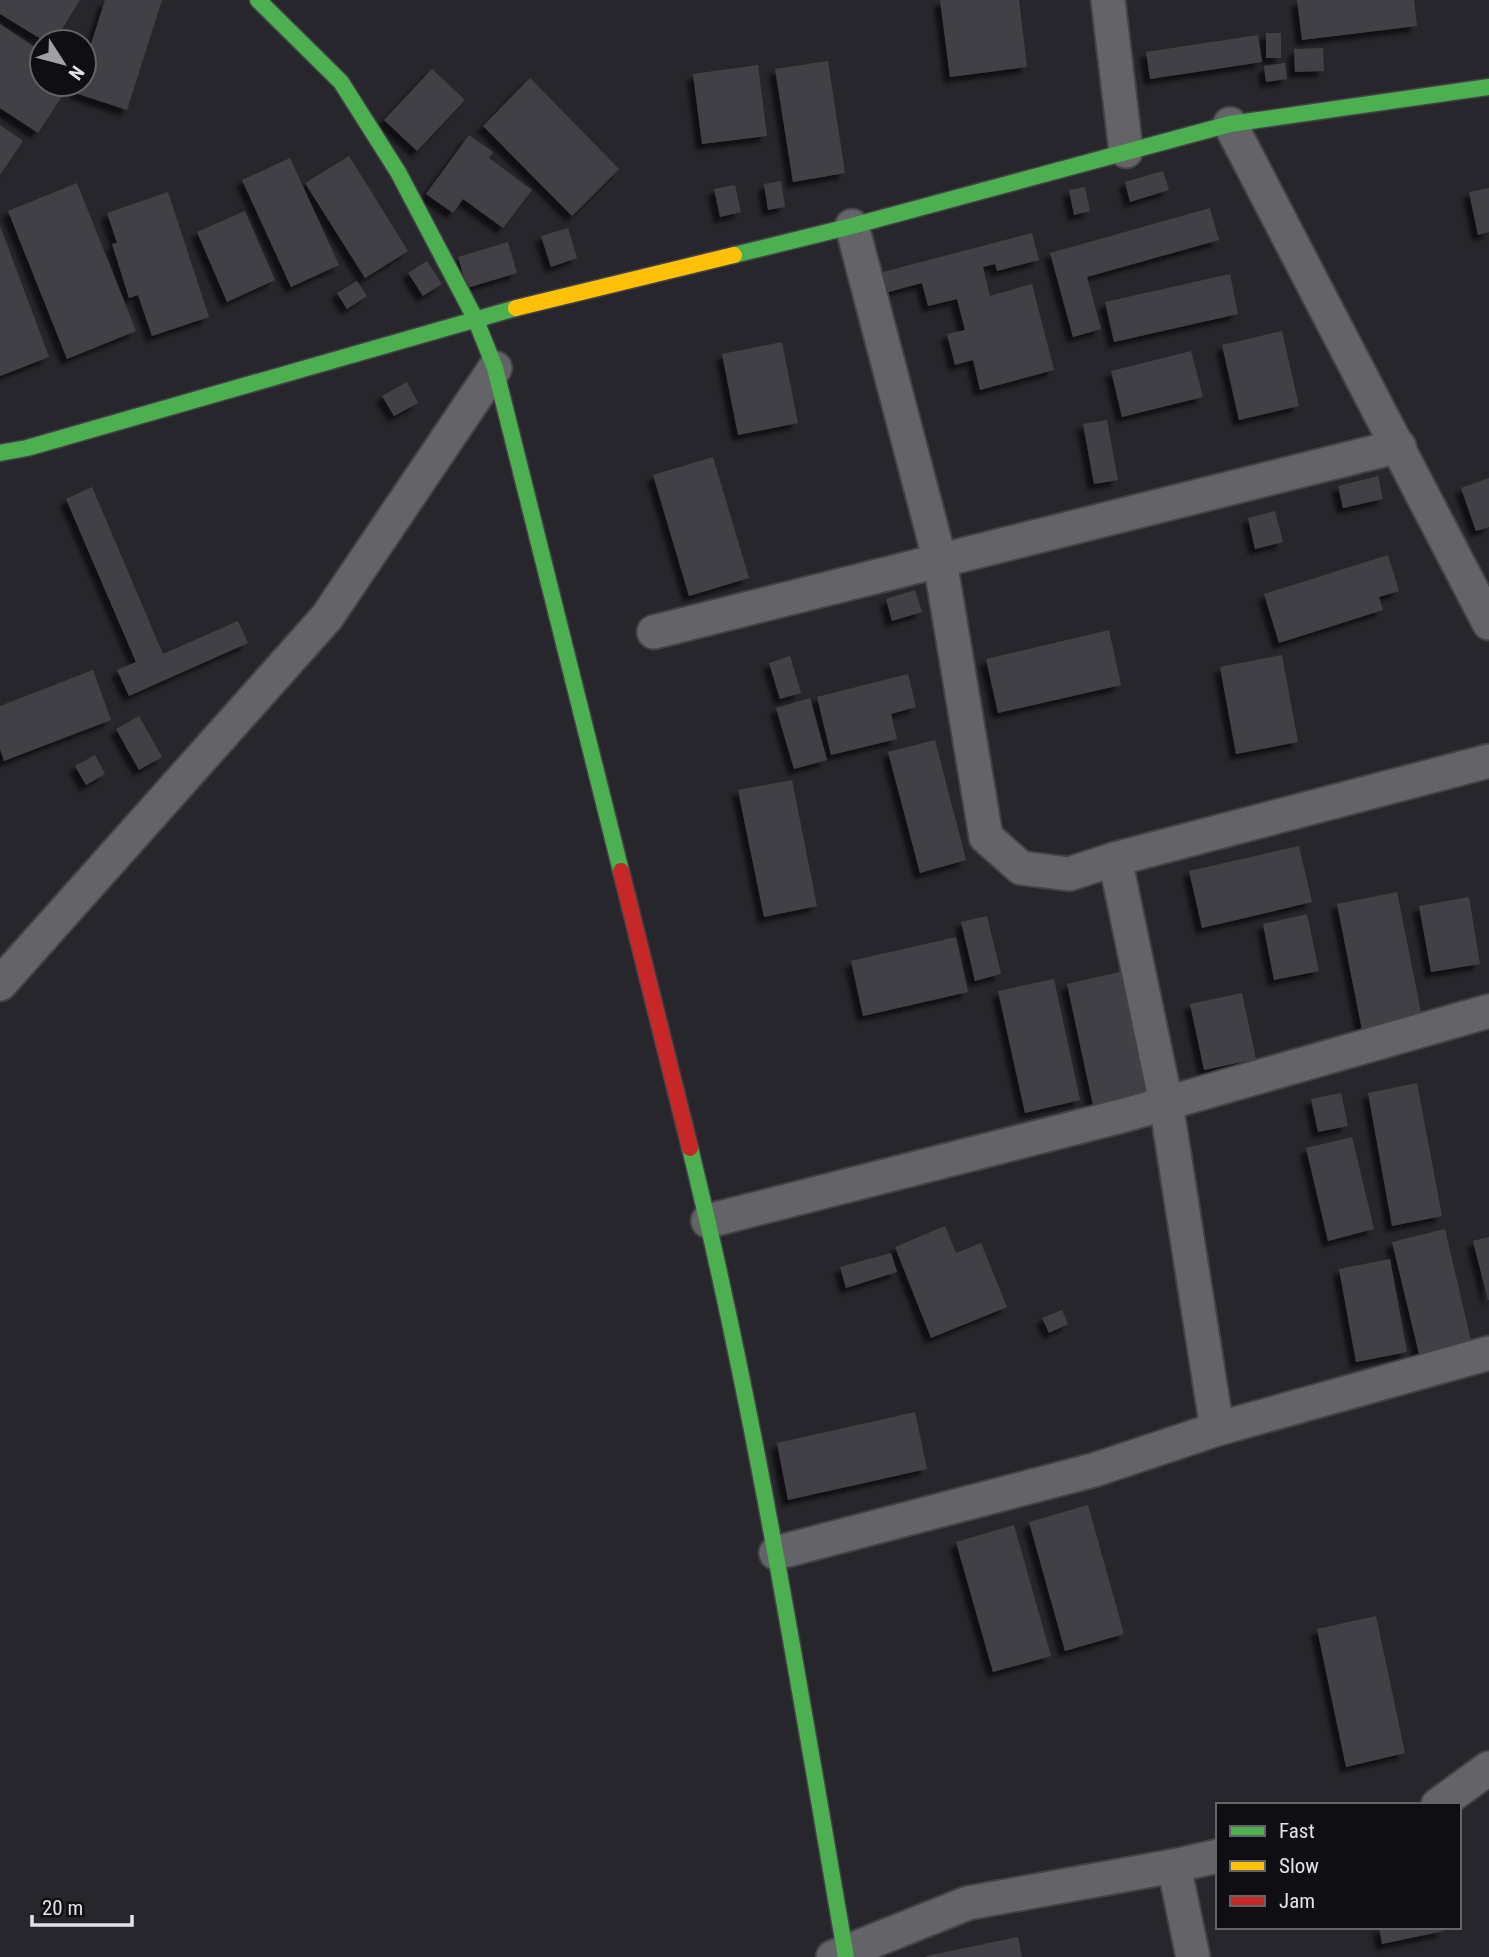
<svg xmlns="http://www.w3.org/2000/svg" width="1489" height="1957" font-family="'Roboto Condensed',sans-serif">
	<defs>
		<filter id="shadow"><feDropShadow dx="-6" dy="6" stdDeviation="2" flood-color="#0009"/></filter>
	</defs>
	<rect width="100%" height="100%" fill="#27262c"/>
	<g fill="#424146" filter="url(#shadow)">
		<polygon points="0,0 80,0 54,42 46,42 0,14"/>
		<polygon points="105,0 162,0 127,110 75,93 78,84 84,84 84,66"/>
		<polygon points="940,0 1019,0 1027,67 950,77"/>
		<polygon points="1297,0 1414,0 1417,26 1302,40"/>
		<polygon points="0,24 42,52 42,84 70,84 38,133 0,108"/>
		<rect x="1266" y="33" width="15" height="25"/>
		<polygon points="1258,35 1262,62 1150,79 1146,52"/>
		<polygon points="1323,48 1324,71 1295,72 1294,49"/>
		<polygon points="828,61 845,173 793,182 775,69"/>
		<polygon points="1285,63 1287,79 1266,82 1264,66"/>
		<polygon points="758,65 767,136 702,144 693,74"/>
		<polygon points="432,69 465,100 417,151 384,120"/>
		<polygon points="530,78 619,169 572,216 483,126"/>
		<polygon points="0,125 23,141 0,175"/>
		<polygon points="469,135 493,152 489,158 532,190 503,228 463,199 453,213 426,194"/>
		<polygon points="349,156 408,251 365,278 305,183"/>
		<polygon points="290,158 339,265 291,287 242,180"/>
		<polygon points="1163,171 1169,190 1130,202 1125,182"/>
		<polygon points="781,181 785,207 768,210 764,184"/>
		<polygon points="77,183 136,331 67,359 8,211"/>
		<polygon points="735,185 741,212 720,217 714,189"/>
		<polygon points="1085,187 1090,211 1074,215 1069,190"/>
		<polygon points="1489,188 1489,232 1478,235 1469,192"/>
		<polygon points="168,192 209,317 152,336 138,295 129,298 112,244 117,243 107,213"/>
		<polygon points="1210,208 1219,240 1087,277 1101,329 1073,337 1050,253"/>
		<polygon points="245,211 275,280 227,302 197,232"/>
		<polygon points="0,226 49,357 0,376"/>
		<polygon points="568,228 577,258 551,267 541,236"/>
		<polygon points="1032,233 1039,260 997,271 995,264 983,267 990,296 1032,284 1054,370 980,390 973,360 955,365 947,334 965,330 957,299 928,306 922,283 888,292 883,272"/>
		<polygon points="508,242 517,273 467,288 458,257"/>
		<polygon points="427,261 442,284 423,296 408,273"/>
		<polygon points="1230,274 1238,314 1114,342 1105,302"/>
		<polygon points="357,281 367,296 347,309 337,293"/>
		<polygon points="1282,331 1299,406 1239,420 1222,345"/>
		<polygon points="782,342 798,423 738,435 722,354"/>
		<polygon points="1191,351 1203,397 1122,417 1111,371"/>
		<polygon points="407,382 418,403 394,416 382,396"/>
		<polygon points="1107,420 1118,480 1094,484 1083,424"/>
		<polygon points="713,457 749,578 689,596 653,475"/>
		<polygon points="1378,476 1383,499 1343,508 1338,486"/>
		<polygon points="1489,478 1489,527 1476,531 1461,488"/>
		<polygon points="92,487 163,654 238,621 248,643 129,696 117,670 136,662 66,499"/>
		<polygon points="1275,511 1283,542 1255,549 1248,518"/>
		<polygon points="1388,555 1399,591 1379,597 1383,610 1279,643 1264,594"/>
		<polygon points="915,590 922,612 892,621 886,599"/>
		<polygon points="1109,630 1121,685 998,713 986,659"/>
		<polygon points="1282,655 1298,742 1236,754 1220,667"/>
		<polygon points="790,656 801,693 780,699 769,663"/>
		<polygon points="93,670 111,720 4,761 0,749 0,706"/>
		<polygon points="908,674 916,707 891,714 897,739 831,755 817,697"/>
		<polygon points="810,698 827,760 794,769 776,708"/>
		<polygon points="139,716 162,757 139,770 116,729"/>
		<polygon points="935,740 966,860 920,873 888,752"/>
		<polygon points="95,755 105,774 86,785 75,766"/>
		<polygon points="792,780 817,906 764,917 738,790"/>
		<polygon points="1299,846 1312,902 1202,928 1189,871"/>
		<polygon points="1397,892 1423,1022 1363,1035 1337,904"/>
		<polygon points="1469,897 1480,964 1431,972 1419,906"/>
		<polygon points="1307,914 1319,971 1274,980 1263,924"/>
		<polygon points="987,916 1001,974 975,981 961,922"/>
		<polygon points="956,937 968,992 863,1016 851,961"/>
		<polygon points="1124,971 1150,1091 1093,1105 1067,984"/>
		<polygon points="1054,979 1080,1100 1025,1113 998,991"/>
		<polygon points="1242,993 1256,1059 1204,1070 1190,1004"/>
		<polygon points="1417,1083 1442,1216 1392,1226 1368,1093"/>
		<polygon points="1341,1093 1348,1126 1318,1132 1311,1099"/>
		<polygon points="1352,1137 1374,1229 1328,1241 1306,1148"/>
		<polygon points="945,1226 956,1253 981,1243 1007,1307 931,1338 895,1247"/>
		<polygon points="1445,1229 1472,1345 1420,1358 1392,1242"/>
		<polygon points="1489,1237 1489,1300 1488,1300 1473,1241"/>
		<polygon points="891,1253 897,1272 846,1288 840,1267"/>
		<polygon points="1390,1259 1407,1352 1356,1362 1339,1269"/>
		<polygon points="1062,1310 1068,1324 1049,1333 1042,1318"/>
		<polygon points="915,1412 927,1469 788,1500 777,1443"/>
		<polygon points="1088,1505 1124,1634 1065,1651 1029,1522"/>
		<polygon points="1014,1525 1051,1656 993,1672 956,1542"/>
		<polygon points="1376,1616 1405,1753 1346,1767 1317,1629"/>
		<polygon points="1379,1927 1443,1927 1444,1931 1382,1944"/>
		<polygon points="1018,1937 1022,1957 926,1957 926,1956"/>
	</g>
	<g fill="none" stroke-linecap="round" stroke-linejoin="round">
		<g stroke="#434247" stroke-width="37">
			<g id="street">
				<polyline points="1108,0 1126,151"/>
				<polyline points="1230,124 1489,623"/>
				<polyline points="852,226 940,561 986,837 1021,868 1069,874 1115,859 1489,761"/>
				<polyline points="654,632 1399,446"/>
				<polyline points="1115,859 1166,1103 1217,1429"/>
				<polyline points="0,984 327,617 495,368"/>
				<polyline points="708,1221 1125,1115 1489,1011"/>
				<polyline points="776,1553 1094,1470 1217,1429 1489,1353"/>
				<polyline points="1438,1805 1489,1768"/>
				<polyline points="1174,1866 1218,1856"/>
				<polyline points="833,1957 968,1903 1174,1866 1193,1957"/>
			</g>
		</g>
		<g stroke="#434247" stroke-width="19">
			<g id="fast">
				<polyline points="258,0 341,82 398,172 475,318 495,368 621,871"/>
				<polyline points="734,255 852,226 1230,124 1489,87"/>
				<polyline points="0,453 27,448 516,308"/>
				<path d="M 690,1148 C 756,1415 799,1687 846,1957"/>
			</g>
		</g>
		<g stroke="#434247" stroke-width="19">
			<polyline id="slow" points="516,308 734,255"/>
		</g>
		<g stroke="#434247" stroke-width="19">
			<polyline id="jam" points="621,871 690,1148"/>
		</g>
		<use href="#street" stroke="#646368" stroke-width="33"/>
		<use href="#fast" stroke="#4caf50" stroke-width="16"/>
		<use href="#slow" stroke="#ffc107" stroke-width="16"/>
		<use href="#jam" stroke="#c62828" stroke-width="16"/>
	</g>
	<rect x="1216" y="1803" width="245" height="126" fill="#0f0e12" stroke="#646368" stroke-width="2"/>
	<rect x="1230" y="1826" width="35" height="10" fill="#4caf50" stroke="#646368" stroke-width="2"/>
	<text x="1279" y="1838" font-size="21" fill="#e4e2e9">Fast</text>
	<rect x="1230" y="1861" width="35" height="10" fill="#ffc107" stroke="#646368" stroke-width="2"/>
	<text x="1279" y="1873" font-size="21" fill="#e4e2e9">Slow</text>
	<rect x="1230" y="1896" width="35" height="10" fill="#c62828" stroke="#646368" stroke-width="2"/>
	<text x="1279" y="1908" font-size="21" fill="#e4e2e9">Jam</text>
	<g transform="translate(63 63) rotate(126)"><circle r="33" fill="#0f0e12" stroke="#646368" stroke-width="2"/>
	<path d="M0-5L12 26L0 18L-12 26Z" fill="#a2a0a7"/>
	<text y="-10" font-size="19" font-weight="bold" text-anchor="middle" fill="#e4e2e9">N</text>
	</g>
	<path d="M32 1915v10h100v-10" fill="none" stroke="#e4e2e9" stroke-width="3.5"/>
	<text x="42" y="1915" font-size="21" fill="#e4e2e9" stroke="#0f0e12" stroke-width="5" paint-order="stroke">20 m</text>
</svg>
